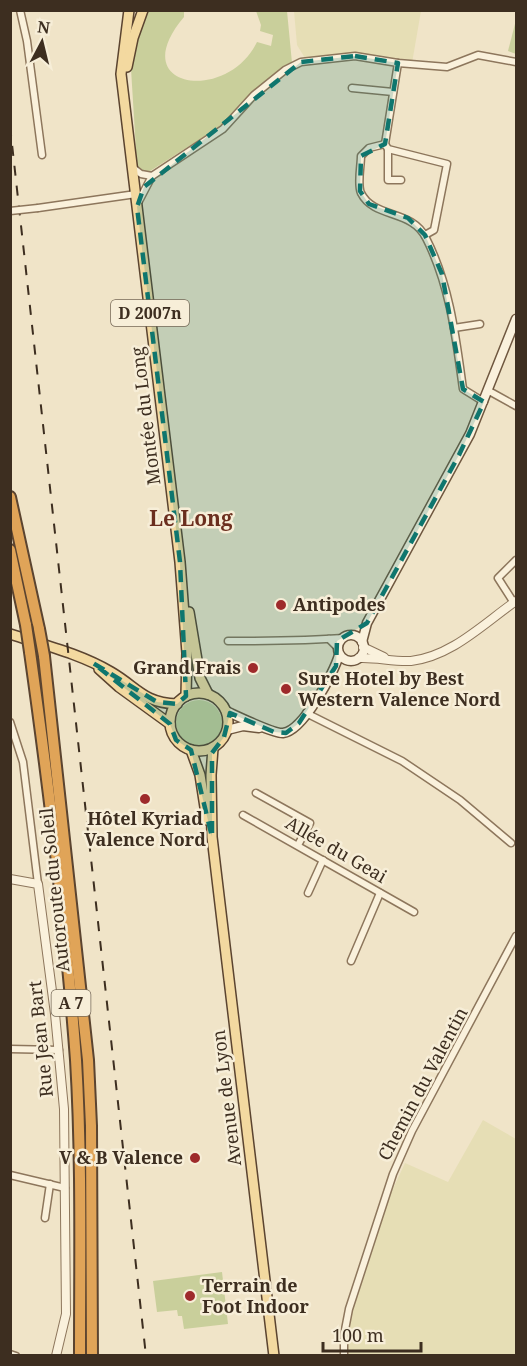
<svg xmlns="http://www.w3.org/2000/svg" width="527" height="1366" font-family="'Noto Serif',serif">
	<rect width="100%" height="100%" fill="#f0e4c8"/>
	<g fill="#e6deb5">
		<polygon points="294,11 421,11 412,63 354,54 305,58 297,45"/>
		<polygon points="483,1120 516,1139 516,1355 346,1356 348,1322 384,1208 405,1163 448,1182"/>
	</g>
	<g fill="#c9cf9b">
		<path d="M 146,11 L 184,11 L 184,17 C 123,89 227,104 257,42 L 271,46 L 273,35 L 260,31 L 261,25 L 256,11 L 287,11 L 292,63 L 253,91 L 222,125 L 147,173 L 138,170 L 137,166 L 131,69 L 133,50 Z"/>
		<polygon points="516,20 516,54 508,51"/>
		<circle cx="199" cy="723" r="23"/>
		<polygon points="222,1272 228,1324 184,1329 182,1316 178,1316 177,1310 157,1312 153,1281"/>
	</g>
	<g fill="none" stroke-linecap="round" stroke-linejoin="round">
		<g stroke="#8d765c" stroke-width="9">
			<g id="minor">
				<polyline points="20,10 27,41 42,155"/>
				<path d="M 398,63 L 385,144 L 369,148 L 361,156 C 361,166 357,184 361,193 C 374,219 412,209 426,238 C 450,285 456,338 463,389 L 484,402"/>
				<polyline points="352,88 393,92"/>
				<polyline points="385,144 388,149 447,164 434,230 425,235"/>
				<polyline points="388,149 388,180 401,180"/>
				<polyline points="132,167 141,174 152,176"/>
				<polyline points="139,201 152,176 223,129 254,95 285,70 301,62 355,56 398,63 447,67 478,55 516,62"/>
				<polyline points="38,208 136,194"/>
				<polyline points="454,328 480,324"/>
				<polyline points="489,391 516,406"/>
				<polyline points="514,603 498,578 516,560"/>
				<polyline points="329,639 338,648"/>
				<path d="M 228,641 C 267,641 305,641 343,638"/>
				<polyline points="306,713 402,761 460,800 511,843"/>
				<polyline points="10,722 23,762 38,884"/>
				<polyline points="256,793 310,823 298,845"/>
				<polyline points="243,815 414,912"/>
				<polyline points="308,893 323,860"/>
				<polyline points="351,961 380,893"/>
				<polyline points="10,1049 59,1050"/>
				<polyline points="10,1175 65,1188"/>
				<polyline points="45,1218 50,1184"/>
				<polyline points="10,1354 16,1356"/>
				<polyline points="344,1356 344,1335 349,1309 393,1174 412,1131 516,936"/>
			</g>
		</g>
		<g stroke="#8d765c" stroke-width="10">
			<g id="tertiary">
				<polyline points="363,647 384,657"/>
				<path d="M 359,658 C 376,657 393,662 411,661 C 452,656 483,624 516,601"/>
				<polyline points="10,879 38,884 55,1014 64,1109 66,1314 56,1356"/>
			</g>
		</g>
		<g stroke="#6f573f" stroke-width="11">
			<g id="secondary">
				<circle cx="351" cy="648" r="13"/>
				<polyline points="362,642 367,623 470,434 516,319"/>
				<path d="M 226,711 C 235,715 274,734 283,733 C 303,731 334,673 339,655"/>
				<polyline points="227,730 243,726 259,728"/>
			</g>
		</g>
		<g stroke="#5b4430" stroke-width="12">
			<g id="primary">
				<polyline points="129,10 121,74 180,562 187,653 186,696"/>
				<polyline points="127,67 133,38 143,10"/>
				<polyline points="189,612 200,678 208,694"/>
				<path d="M 10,634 C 44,645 81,654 111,672 C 137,687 143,703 177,704"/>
				<polyline points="99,669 119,687 170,724"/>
				<circle cx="199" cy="722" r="29"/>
				<polyline points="213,748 211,775 212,837 274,1356"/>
				<polyline points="191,750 200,775 207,820"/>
			</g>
		</g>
		<g stroke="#5b4430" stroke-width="14">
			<g id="motorway">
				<polyline points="10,497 39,629"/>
				<polyline points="10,550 26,625"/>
				<path d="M 30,652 C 49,787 66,924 76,1060 C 82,1158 80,1257 80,1356"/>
				<polyline points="44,656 88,1060 91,1126 92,1356"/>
			</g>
		</g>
		<use href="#minor" stroke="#faf1dc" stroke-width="6"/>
		<use href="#tertiary" stroke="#faf1dc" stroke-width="8"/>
		<use href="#secondary" stroke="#faf1dc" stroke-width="8"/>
		<use href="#primary" stroke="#f3d9a0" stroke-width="9"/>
		<use href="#motorway" stroke="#e0a458" stroke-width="10"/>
		<polyline stroke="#3d2e20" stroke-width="2" stroke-dasharray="10 10" stroke-linecap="butt" points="10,126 146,1356"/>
		<g stroke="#8d765c" stroke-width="9" stroke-linecap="butt">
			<polyline id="minor-bridge" points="10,211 38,208"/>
		</g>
		<g stroke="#5b4430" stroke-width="14" stroke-linecap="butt">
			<g id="motorway-bridge">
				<polyline points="26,625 30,652"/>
				<polyline points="39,629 44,656"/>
			</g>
		</g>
		<use href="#minor-bridge" stroke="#faf1dc" stroke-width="6"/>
		<use href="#motorway-bridge" stroke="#e0a458" stroke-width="10"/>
	</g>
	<path fill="#0f766e" fill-opacity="0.2" stroke="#0f766e" stroke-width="4.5" stroke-dasharray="12 8" stroke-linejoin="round" d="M 355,56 L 398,63 L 385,144 L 361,156 L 360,191 L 369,204 L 408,218 L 425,235 L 442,274 L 463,389 L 484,402 L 459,455 L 367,623 L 337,641 L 336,666 L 299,723 L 286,733 L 274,732 L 230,713 L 224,737 L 212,753 L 212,837 L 191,750 L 176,740 L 170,724 L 93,663 L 157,702 L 177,704 L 186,696 L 180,562 L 137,207 L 144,187 L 301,62 Z"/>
	<g fill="#9e2a2b" stroke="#f7eed8" stroke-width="2">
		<circle cx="281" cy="605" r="6"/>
		<circle cx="253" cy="668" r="6"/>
		<circle cx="286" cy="689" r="6"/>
		<circle cx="145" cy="799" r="6"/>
		<circle cx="195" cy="1158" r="6"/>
		<circle cx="190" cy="1296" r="6"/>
	</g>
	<g text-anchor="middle" stroke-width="5" stroke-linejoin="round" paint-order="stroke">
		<g fill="#f7eed8" stroke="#756857" stroke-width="1.5">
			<rect x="111" y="300" width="78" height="26" rx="4.5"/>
			<rect x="51.5" y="990" width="39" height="26" rx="4.5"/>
		</g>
		<g font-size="16" font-weight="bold" fill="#3d2e20">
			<text x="150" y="319">D 2007n</text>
			<text x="71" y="1009">A 7</text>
		</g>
		<g font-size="18" fill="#3d2e20" stroke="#f7eed8">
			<text transform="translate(146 416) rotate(-97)" y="6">Montée du Long</text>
			<text transform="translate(336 850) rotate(30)" y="6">Allée du Geai</text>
			<text transform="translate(55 890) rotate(-96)" y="6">Autoroute du Soleil</text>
			<text transform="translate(41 1039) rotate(-96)" y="6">Rue Jean Bart</text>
			<text transform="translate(423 1084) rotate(-62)" y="6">Chemin du Valentin</text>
			<text transform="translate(227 1098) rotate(-97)" y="6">Avenue de Lyon</text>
		</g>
		<g font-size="18" font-weight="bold" fill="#3d2e20" stroke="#f7eed8" text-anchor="start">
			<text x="293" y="611">Antipodes</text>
			<text x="241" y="674" text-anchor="end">Grand Frais</text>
			<text x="298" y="685">Sure Hotel by Best<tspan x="298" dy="21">Western Valence Nord</tspan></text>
			<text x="145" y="825" text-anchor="middle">Hôtel Kyriad<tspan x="145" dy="21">Valence Nord</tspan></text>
			<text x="183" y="1164" text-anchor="end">V &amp; B Valence</text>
			<text x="202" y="1292">Terrain de<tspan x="202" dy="21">Foot Indoor</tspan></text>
		</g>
		<g font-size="21" font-weight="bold" fill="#6b2e1e" stroke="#f7eed8">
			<text x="191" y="526">Le Long</text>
		</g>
	</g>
	<rect width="527" height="1366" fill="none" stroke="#3d2e20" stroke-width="24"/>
	<g transform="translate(42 42) rotate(7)" stroke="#f7eed8" stroke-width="4.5" paint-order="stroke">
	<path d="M0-4.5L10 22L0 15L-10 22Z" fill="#3d2e20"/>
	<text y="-9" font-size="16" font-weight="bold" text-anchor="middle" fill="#3d2e20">N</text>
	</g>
	<path d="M323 1342v9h98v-9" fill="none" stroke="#3d2e20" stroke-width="3"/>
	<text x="332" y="1342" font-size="18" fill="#3d2e20" stroke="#f7eed8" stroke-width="4.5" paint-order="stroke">100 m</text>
</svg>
